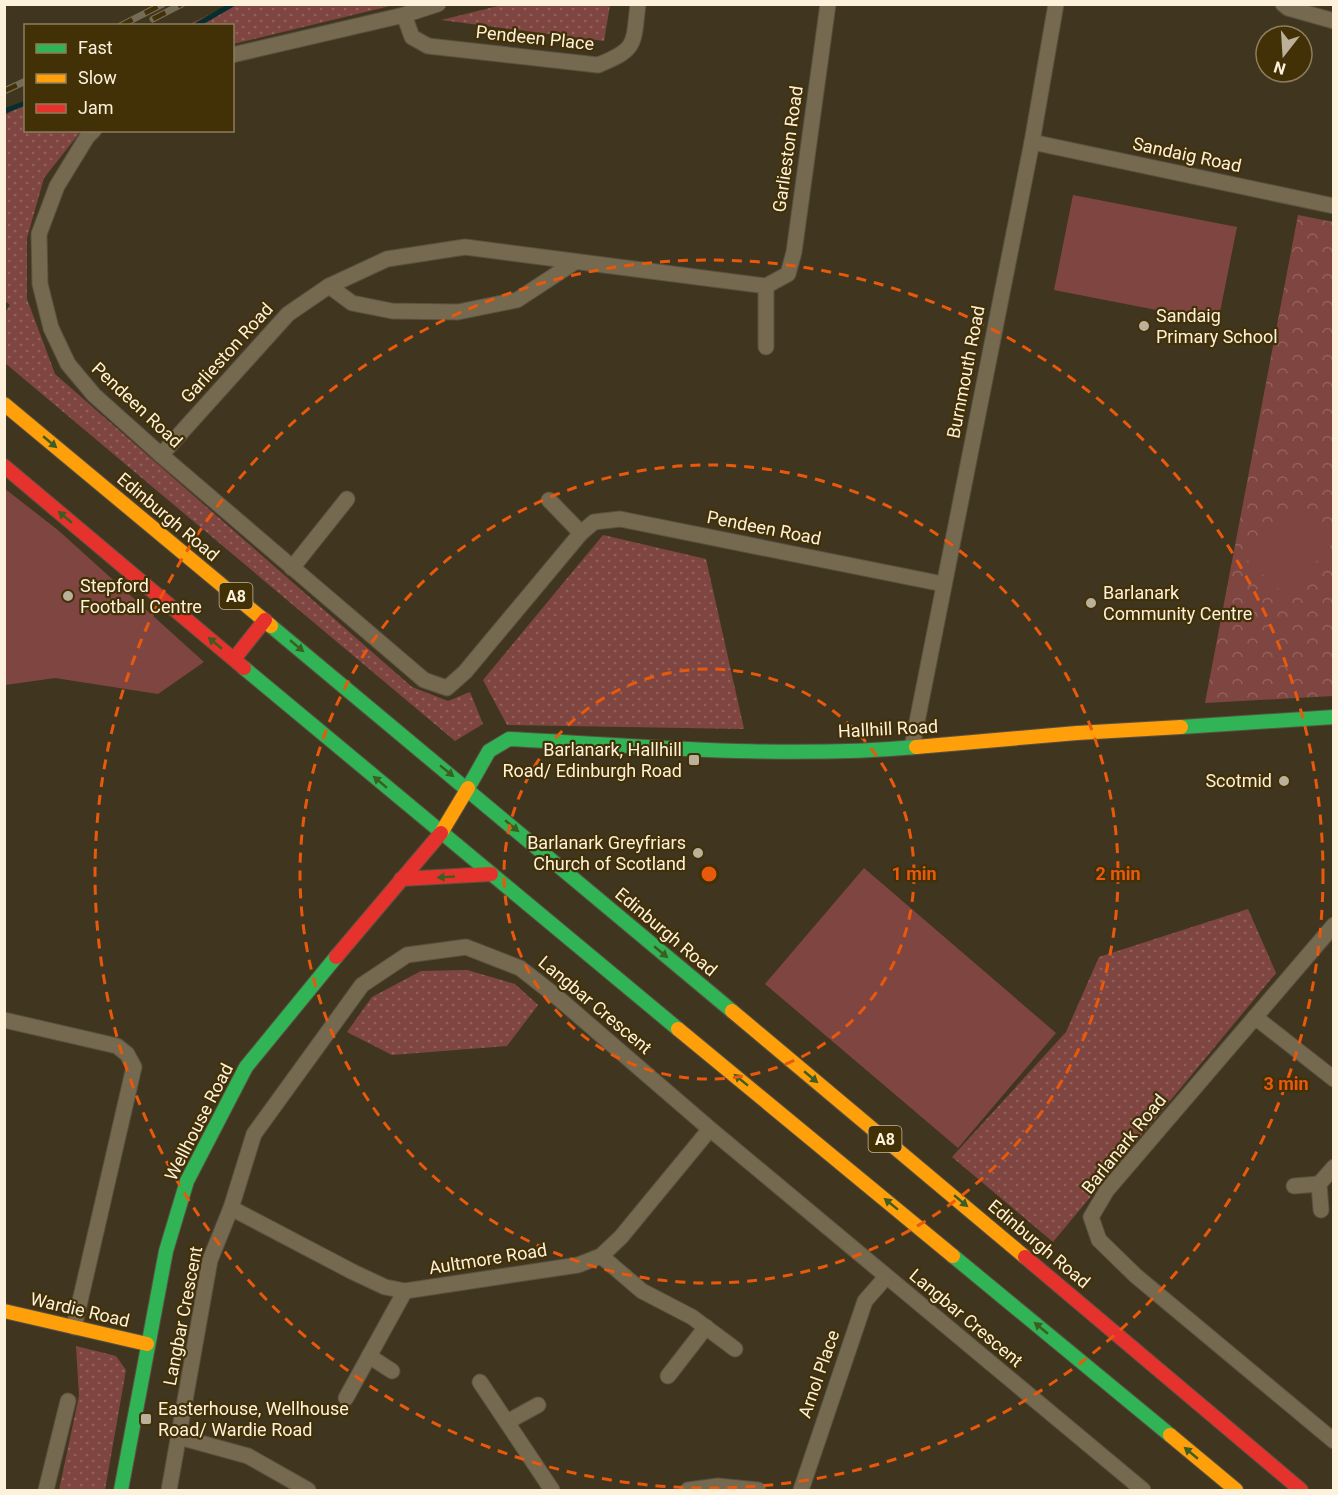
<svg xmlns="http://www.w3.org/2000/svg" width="1338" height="1495" font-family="Roboto,sans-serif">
	<defs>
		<pattern id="grass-dots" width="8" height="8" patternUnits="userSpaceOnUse" patternTransform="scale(1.5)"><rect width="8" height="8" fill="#7f4641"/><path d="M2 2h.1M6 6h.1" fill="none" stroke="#92615c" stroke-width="1.8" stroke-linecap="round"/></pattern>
		<pattern id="park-crowns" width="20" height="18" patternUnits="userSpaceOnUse" patternTransform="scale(1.5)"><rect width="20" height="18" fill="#7f4641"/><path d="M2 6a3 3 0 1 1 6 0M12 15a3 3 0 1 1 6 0" fill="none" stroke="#92615c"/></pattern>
	</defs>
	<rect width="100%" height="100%" fill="#403620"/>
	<g fill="url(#grass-dots)">
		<polygon points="231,4 394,4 394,5 233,44 232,26 188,25"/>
		<polygon points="502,5 610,5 604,41 441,20"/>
		<polygon points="25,104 26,130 81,131 44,178 27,238 27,299 55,374 412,687 448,701 470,692 483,724 455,741 5,363 5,312 10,305 4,300 5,115"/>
		<polygon points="603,535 706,559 744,729 507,725 483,680"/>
		<polygon points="1248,909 1276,973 1053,1242 952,1157 1066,1032 1099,957"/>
		<polygon points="467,970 515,984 538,1005 507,1046 392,1055 347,1032 372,997 421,971"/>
		<polygon points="76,1346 116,1356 126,1370 105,1490 59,1490 79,1396"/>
	</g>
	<polygon fill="url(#park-crowns)" points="1298,215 1333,222 1333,696 1205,703"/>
	<g fill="#7f4641">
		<polygon points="1073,195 1237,227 1218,322 1054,290"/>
		<polygon points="4,488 59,531 204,662 158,694 55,678 5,685"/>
		<polygon points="1298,505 1333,538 1333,543 1285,595 1247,560"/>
		<polygon points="864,868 1056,1033 958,1148 765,984"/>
	</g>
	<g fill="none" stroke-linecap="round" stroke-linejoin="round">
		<g stroke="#062e2f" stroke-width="5">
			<polyline points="195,26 233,4"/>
			<polyline points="4,111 26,103"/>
		</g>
		<g stroke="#595141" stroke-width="17">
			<g id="street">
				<polyline points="1283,4 1288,8 1334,21"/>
				<path d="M 404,15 L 412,37 L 428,46 L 598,65 C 638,49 633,44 638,4"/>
				<polyline points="232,55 404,15 438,4"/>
				<polyline points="94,130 87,137 57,186 39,234 40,284 51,328 68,364 94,395 161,455 424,680 447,688 465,672 581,533 594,522 620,519 943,584"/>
				<polyline points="1032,142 1334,206"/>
				<polyline points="329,286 352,303 392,311 458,312 517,300 575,262"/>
				<polyline points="766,286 766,347"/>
				<polyline points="161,455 288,314 329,286 387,259 465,247 766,286 788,274 794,252 828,4"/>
				<polyline points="549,500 581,533"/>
				<polyline points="292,568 347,499"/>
				<polyline points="912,747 1032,142 1056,4"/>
				<polyline points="1334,925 1107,1190 1091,1217 1099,1240 1136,1276 1334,1441"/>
				<polyline points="1255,1017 1334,1079"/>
				<polyline points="4,1020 117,1046 127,1054 134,1067 74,1327"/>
				<polyline points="1294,1186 1319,1184"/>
				<polyline points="231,1208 353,1272 385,1287 405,1291 578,1265 601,1256 621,1237 710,1129"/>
				<polyline points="1321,1210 1319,1184 1334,1167"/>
				<polyline points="601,1256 642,1291 692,1317 735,1349"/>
				<polyline points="369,1356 392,1371"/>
				<polyline points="668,1376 706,1327"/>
				<polyline points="480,1382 552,1490"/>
				<polyline points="346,1398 405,1291"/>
				<polyline points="507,1422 538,1405"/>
				<polyline points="179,1437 248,1456 308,1490"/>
				<polyline points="46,1490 68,1401"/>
				<polyline points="169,1490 210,1260 231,1208 254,1134 362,985 407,955 466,947 520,968 557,997 710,1129 1143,1490"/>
				<polyline points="688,1490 718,1486 758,1490"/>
				<polyline points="801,1490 865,1301 886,1277"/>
			</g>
		</g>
		<g stroke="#595141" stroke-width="16">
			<g id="fast">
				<polyline points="271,626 732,1011"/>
				<polyline points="244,668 678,1029"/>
				<polyline points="1181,727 1334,717"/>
				<path d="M 468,788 L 489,751 L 509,739 C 644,746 781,759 916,747"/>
				<polyline points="953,1256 1170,1435"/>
				<polyline points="121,1490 166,1251 187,1181 246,1067 336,957"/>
			</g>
		</g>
		<g stroke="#595141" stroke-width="16">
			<g id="slow">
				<polyline points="4,404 271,626"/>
				<polyline points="916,747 1077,733 1181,727"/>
				<polyline points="441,833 468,788"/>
				<polyline points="732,1011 1025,1257"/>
				<polyline points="678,1029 953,1256"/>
				<polyline points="4,1311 147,1344"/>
				<polyline points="1170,1435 1236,1490"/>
			</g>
		</g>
		<g stroke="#595141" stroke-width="16">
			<g id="jam">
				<polyline points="4,466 244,668"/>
				<polyline points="234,659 265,620"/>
				<polyline points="401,879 491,874"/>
				<polyline points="336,957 441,833"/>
				<polyline points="1025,1257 1301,1490"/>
			</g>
		</g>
		<use href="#street" stroke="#75694f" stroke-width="15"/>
		<use href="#fast" stroke="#30b455" stroke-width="14"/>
		<use href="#slow" stroke="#ff9f0a" stroke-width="14"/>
		<use href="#jam" stroke="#e5322d" stroke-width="14"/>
		<g stroke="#756c56" stroke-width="7">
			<g id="rail">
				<polyline points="153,19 182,4"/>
				<polyline points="120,26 163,4"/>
				<polyline points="4,91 26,81"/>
			</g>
		</g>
		<use href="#rail" stroke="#423006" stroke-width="4.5" stroke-dasharray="14" stroke-linecap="butt"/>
	</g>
	<defs><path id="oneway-solid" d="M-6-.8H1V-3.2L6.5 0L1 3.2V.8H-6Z" transform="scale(1.5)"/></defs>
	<g fill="#3c5e22">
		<use href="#oneway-solid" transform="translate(50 442) rotate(40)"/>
		<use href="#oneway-solid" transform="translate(65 517) rotate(-140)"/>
		<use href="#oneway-solid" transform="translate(215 643) rotate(-140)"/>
		<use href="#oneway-solid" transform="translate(297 646) rotate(40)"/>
		<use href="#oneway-solid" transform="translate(447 771) rotate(39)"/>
		<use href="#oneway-solid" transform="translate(380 782) rotate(-140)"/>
		<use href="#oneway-solid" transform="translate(512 826) rotate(40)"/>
		<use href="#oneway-solid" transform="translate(446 877) rotate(177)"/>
		<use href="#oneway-solid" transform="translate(661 952) rotate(40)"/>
		<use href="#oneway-solid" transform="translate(811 1077) rotate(40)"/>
		<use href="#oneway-solid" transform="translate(741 1080) rotate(-141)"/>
		<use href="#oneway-solid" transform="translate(961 1201) rotate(40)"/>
		<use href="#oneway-solid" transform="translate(891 1204) rotate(-141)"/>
		<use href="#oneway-solid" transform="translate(1041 1328) rotate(-140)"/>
		<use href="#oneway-solid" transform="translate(1191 1453) rotate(-140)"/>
	</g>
	<g fill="none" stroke="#e8590c" stroke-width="3" stroke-dasharray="10 8">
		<circle cx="709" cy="874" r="205"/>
		<circle cx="709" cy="874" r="409"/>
		<circle cx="709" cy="874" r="614"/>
	</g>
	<g fill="#bbb09a" stroke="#423006" stroke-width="2">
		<circle cx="1144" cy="326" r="6"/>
		<circle cx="68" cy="596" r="6"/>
		<circle cx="1091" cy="603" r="6"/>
		<rect x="688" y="754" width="12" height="12" rx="3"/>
		<circle cx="1284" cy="781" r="6"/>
		<circle cx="698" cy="853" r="6"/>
		<rect x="140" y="1413" width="12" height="12" rx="3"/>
	</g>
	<g text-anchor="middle" stroke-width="4.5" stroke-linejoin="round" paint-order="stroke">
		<g fill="#423006" stroke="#c5b79c" stroke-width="1.5">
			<rect x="219.5" y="583" width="33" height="26" rx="4.5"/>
			<rect x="868.5" y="1126" width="33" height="26" rx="4.5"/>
		</g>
		<g font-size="16" font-weight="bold" fill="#fdf1dc">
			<text x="236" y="602">A8</text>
			<text x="885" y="1145">A8</text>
		</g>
		<g font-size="18" fill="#fdf1dc" stroke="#423006">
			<text transform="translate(535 38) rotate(6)" y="6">Pendeen Place</text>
			<text transform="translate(788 149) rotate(-82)" y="6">Garlieston Road</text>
			<text transform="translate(1187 155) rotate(12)" y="6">Sandaig Road</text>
			<text transform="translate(227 353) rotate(-48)" y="6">Garlieston Road</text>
			<text transform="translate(966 372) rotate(-79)" y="6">Burnmouth Road</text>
			<text transform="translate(137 405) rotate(43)" y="6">Pendeen Road</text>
			<text transform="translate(168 517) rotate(40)" y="6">Edinburgh Road</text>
			<text transform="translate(764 528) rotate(11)" y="6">Pendeen Road</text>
			<text transform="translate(888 729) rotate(-3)" y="6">Hallhill Road</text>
			<text transform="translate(666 932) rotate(40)" y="6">Edinburgh Road</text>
			<text transform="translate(595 1005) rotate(40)" y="6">Langbar Crescent</text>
			<text transform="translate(199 1122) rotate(-63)" y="6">Wellhouse Road</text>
			<text transform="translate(1124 1144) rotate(-51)" y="6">Barlanark Road</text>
			<text transform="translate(1039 1244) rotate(40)" y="6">Edinburgh Road</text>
			<text transform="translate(488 1259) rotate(-9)" y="6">Aultmore Road</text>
			<text transform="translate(80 1310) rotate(13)" y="6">Wardie Road</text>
			<text transform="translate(183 1316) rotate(-79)" y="6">Langbar Crescent</text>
			<text transform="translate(966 1318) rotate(40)" y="6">Langbar Crescent</text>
			<text transform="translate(819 1374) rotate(-71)" y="6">Arnol Place</text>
		</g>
		<g font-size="18" fill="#fdf1dc" stroke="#423006" text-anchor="start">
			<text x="1156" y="322">Sandaig<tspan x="1156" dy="21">Primary School</tspan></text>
			<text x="80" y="592">Stepford<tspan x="80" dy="21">Football Centre</tspan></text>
			<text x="1103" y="599">Barlanark<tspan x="1103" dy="21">Community Centre</tspan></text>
			<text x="682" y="756" text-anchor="end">Barlanark, Hallhill<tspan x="682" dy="21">Road/ Edinburgh Road</tspan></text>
			<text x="1272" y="787" text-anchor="end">Scotmid</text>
			<text x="686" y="849" text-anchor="end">Barlanark Greyfriars<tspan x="686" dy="21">Church of Scotland</tspan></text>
			<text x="158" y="1415">Easterhouse, Wellhouse<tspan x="158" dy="21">Road/ Wardie Road</tspan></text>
		</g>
	</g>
	<circle cx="709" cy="874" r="9" fill="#e8590c" stroke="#423006" stroke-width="3"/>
	<g font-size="18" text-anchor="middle" font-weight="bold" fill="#e8590c" stroke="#423006" stroke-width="4.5" stroke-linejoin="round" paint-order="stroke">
		<text x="914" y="880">1 min</text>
		<text x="1118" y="880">2 min</text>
		<text x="1286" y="1090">3 min</text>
	</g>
	<rect width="1338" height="1495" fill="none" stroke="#fdf1dc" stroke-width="12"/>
	<rect x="24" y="24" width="210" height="108" fill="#423006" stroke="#8d7d5c" stroke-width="1.5"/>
	<rect x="36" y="44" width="30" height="9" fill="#30b455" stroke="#8d7d5c" stroke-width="1.5"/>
	<text x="78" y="54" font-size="18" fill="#fdf1dc">Fast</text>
	<rect x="36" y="74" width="30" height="9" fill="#ff9f0a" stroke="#8d7d5c" stroke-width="1.5"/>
	<text x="78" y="84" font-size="18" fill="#fdf1dc">Slow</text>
	<rect x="36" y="104" width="30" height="9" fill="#e5322d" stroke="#8d7d5c" stroke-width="1.5"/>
	<text x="78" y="114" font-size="18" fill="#fdf1dc">Jam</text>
	<g transform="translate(1284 54) rotate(197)"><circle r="28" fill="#423006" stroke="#8d7d5c" stroke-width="1.5"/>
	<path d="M0-4.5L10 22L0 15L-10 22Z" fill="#bbb09a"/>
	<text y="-9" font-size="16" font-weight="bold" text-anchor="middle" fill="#fdf1dc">N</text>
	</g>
</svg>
